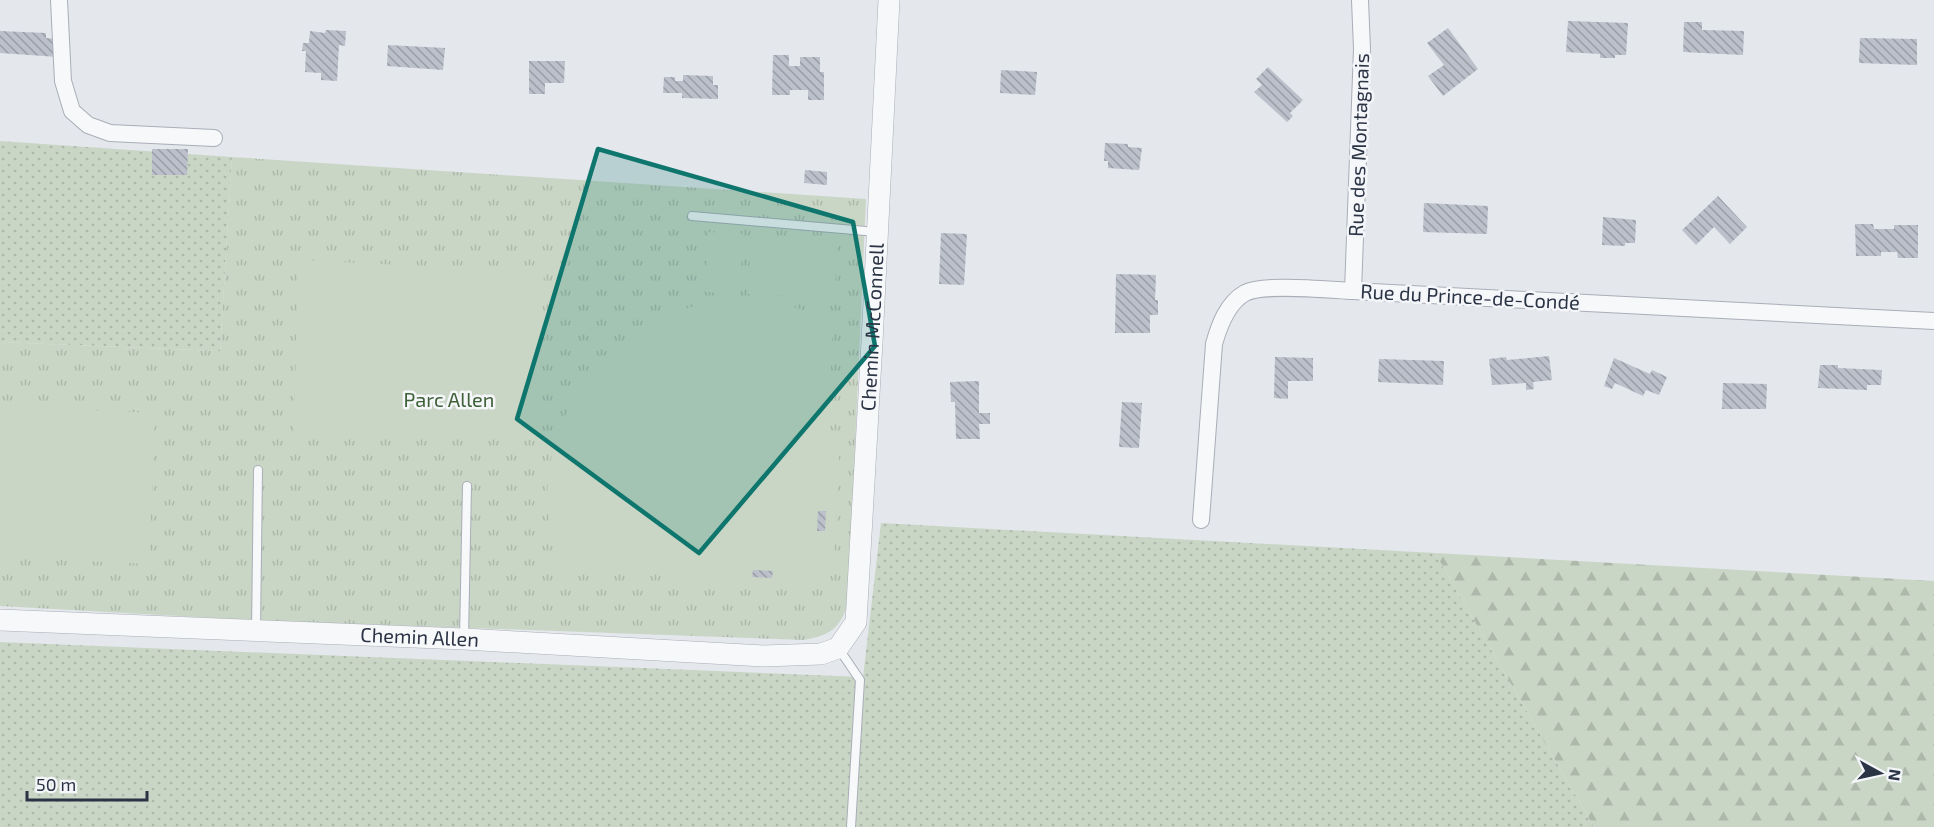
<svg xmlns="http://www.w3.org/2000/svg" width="1934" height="827" font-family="'Exo 2',sans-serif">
	<defs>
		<pattern id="grass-dots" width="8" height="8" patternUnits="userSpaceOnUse" patternTransform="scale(1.5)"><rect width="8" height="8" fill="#c9d6c5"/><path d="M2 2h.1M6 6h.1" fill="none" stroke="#adb8ab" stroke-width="1.8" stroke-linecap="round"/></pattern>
		<pattern id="forest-firs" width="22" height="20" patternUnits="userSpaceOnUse" patternTransform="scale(1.5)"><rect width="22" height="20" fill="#c9d6c5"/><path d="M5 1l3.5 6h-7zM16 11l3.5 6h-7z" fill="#adb8ab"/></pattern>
		<pattern id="park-tufts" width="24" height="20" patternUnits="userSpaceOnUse" patternTransform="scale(1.5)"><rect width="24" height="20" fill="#c9d6c5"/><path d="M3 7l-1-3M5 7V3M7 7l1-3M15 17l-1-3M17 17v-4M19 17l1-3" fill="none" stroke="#adb8ab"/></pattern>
		<pattern id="building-back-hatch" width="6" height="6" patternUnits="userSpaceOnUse" patternTransform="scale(1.5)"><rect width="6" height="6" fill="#bbc0ca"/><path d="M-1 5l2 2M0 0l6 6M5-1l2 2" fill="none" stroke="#989da6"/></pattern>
	</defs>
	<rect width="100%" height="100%" fill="#e4e7ec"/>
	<g fill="url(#grass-dots)">
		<polygon points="0,141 232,157 220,351 0,342"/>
		<polygon points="881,523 1435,553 1594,827 0,827 0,642 863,677"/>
	</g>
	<polygon fill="url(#forest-firs)" points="1435,553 1934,581 1934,827 1594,827"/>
	<path fill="url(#park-tufts)" d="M 232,157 L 866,199 L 848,603 C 840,629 830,635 804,640 L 250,620 L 0,606 L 0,342 L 220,351 Z"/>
	<g fill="#c9d6c5">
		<polygon points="708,232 743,234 740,294 705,292"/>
		<polygon points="751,235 837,239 835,298 748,294"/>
		<polygon points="298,260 544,272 536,440 294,432"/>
		<path d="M 736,300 C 770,300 801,307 833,320 L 828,435 L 840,435 L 834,567 L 810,590 L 676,585 L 677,573 L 562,567 C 555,548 550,530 548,509 C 542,422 597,343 677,312 C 696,304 716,302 736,300 Z"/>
		<polygon points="0,406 155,413 149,564 0,557"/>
	</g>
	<g fill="url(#building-back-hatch)">
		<polygon points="1568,21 1628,23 1626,55 1615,55 1615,58 1600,58 1600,54 1566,52"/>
		<polygon points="1684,22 1702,22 1702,30 1744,31 1743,55 1683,52"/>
		<polygon points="1448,28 1478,69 1443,96 1428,76 1444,65 1427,43"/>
		<polygon points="326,30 346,31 345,46 339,45 337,81 321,80 321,73 305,72 306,51 302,51 303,43 309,43 310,31 325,33"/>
		<polygon points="0,31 46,33 46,38 58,39 58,57 0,53"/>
		<polygon points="1860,38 1917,39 1917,65 1859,63"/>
		<polygon points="388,45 445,48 443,70 387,66"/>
		<polygon points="773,55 789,55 789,66 800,66 800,57 820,57 820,72 824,72 824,100 808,100 808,90 790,90 790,95 772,95"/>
		<polygon points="529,61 565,61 564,83 545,83 545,94 529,94"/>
		<polygon points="1268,67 1303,100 1290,113 1293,116 1287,122 1254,92 1262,85 1256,79"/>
		<polygon points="1001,70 1037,72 1035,95 1000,93"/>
		<polygon points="683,75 713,76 713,85 718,85 718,99 682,98 682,93 663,93 664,77 675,77 675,81 683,81"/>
		<polygon points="1105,143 1128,144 1128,147 1142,148 1139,170 1108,168 1108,161 1104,161"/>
		<polygon points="152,149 188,149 187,175 152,175"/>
		<polygon points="805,170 827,172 827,185 804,183"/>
		<polygon points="1718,196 1747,227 1730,244 1714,227 1696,245 1682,230"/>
		<polygon points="1424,203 1488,206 1487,234 1423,232"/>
		<polygon points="1603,217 1636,220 1635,243 1625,243 1625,246 1602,245"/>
		<polygon points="1855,224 1873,224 1874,229 1894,229 1894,225 1918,225 1918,258 1898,258 1897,252 1881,252 1881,256 1856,256"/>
		<polygon points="941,233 967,234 964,285 939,284"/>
		<polygon points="1116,274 1156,275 1155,300 1158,300 1158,315 1150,315 1150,333 1115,333"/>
		<polygon points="1549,356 1552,380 1533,382 1534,389 1526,390 1526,383 1492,385 1489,359 1506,357 1507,360"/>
		<polygon points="1275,357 1313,358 1313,381 1288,381 1288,399 1274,398"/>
		<polygon points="1614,358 1650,374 1652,370 1667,377 1659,395 1646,390 1643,396 1615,383 1612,389 1604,386"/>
		<polygon points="1379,359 1444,361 1443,385 1378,382"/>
		<polygon points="1820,365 1838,365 1838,368 1882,370 1881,385 1867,385 1867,390 1818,388"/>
		<polygon points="979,381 979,413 990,413 990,424 979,424 980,439 956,439 955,402 951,402 950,382"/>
		<polygon points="1723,383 1767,384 1766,409 1722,409"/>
		<polygon points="1122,402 1142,403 1139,448 1119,447"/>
		<polygon points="818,511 826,511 825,531 817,531"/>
		<polygon points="753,570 773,571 772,578 752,577"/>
	</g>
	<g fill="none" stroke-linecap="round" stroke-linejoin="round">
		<g stroke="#a9aeb7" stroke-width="10">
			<g id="service">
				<polyline points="692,216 877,232"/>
				<polyline points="256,631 258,470"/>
				<polyline points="464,638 467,486"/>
				<polyline points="839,649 860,680 851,827"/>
			</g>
		</g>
		<g stroke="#a9aeb7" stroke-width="18">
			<g id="minor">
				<polyline points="59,0 63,81 72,111 88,125 110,133 214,138"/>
				<polyline points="1353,291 1362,49 1360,0"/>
				<path d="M 1201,520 L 1214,344 C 1219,326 1227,303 1245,293 C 1264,283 1330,290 1353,291 L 1934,321"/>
			</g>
		</g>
		<g stroke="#a9aeb7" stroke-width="22">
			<g id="tertiary">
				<path id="s1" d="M 0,620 L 464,639 L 763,656 L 821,654 L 838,648 L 856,622 L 872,342 L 889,0"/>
			</g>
		</g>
		<use href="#service" stroke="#f7f8fa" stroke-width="8"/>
		<use href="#minor" stroke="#f7f8fa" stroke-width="16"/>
		<use href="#tertiary" stroke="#f7f8fa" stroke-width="21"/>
	</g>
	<path fill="#0f766e" fill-opacity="0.2" stroke="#0f766e" stroke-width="4.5" stroke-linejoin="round" d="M 598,149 L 853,222 L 875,346 L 699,553 L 517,419 Z"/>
	<g text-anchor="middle" stroke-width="5" stroke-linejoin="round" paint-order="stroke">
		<g font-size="20" fill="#2b3445" stroke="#f4f6f9">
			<text transform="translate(1359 145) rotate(-88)" y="7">Rue des Montagnais</text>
			<text transform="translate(1470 297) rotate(3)" y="7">Rue du Prince-de-Condé</text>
			<text dy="7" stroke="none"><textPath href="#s1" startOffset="1167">Chemin McConnell</textPath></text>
			<text dy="7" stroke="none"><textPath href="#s1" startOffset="420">Chemin Allen</textPath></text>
		</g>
		<g font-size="20" fill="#3f6138" stroke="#f4f6f9">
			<text x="449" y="407">Parc Allen</text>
		</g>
	</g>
	<g transform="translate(1880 773) rotate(98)" stroke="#f4f6f9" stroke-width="4.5" paint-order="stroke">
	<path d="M0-4.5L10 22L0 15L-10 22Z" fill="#2b3445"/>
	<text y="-9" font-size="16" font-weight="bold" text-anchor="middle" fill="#2b3445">N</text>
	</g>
	<path d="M27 791v9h120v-9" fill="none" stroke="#2b3445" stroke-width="3"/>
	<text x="36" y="791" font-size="18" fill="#2b3445" stroke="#f4f6f9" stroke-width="4.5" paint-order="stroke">50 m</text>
</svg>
